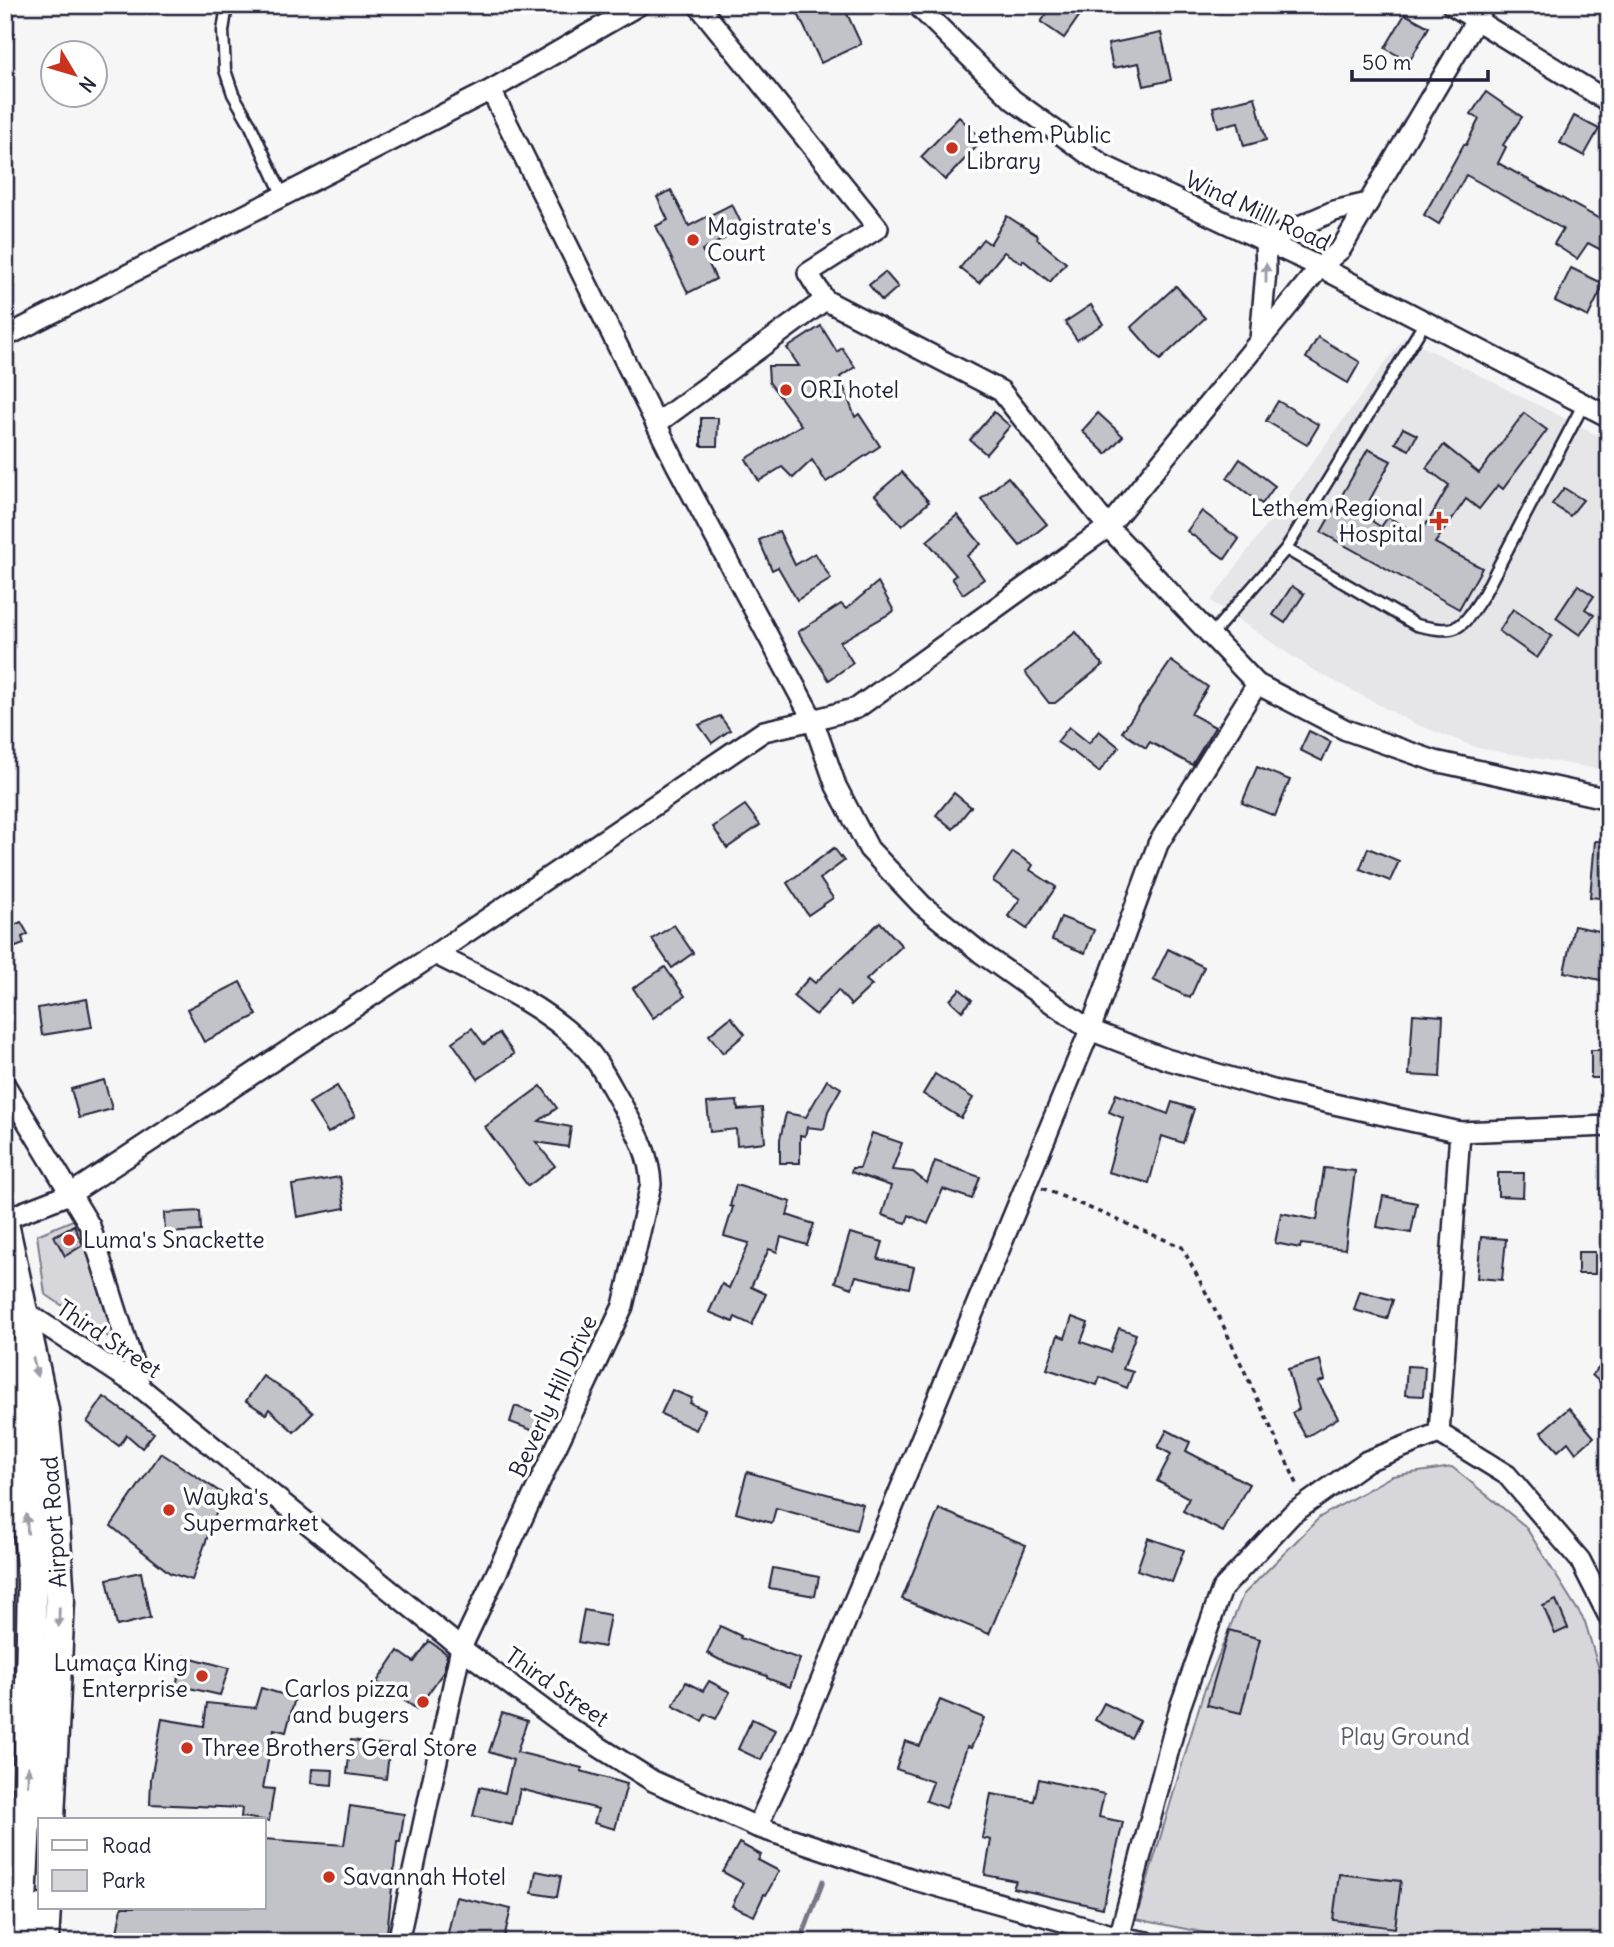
<svg xmlns="http://www.w3.org/2000/svg" width="1614" height="1947" font-family="Delius,sans-serif">
	<rect width="100%" height="100%" fill="#f6f6f7"/>
	<filter id="ink" filterUnits="userSpaceOnUse"><feTurbulence type="fractalNoise" baseFrequency=".0143" numOctaves="2"/><feDisplacementMap in="SourceGraphic" scale="14" xChannelSelector="R" yChannelSelector="G"/><feConvolveMatrix kernelMatrix="1 2 1 2 8 2 1 2 1" color-interpolation-filters="sRGB"/></filter>
	<g filter="url(#ink)">
		<polygon fill="#e6e6e9" points="1404,337 1609,441 1609,771 1478,748 1415,724 1308,667 1211,601"/>
		<g fill="#d7d7db" stroke="#7c7c8b" stroke-width="2">
			<polygon points="80,1217 87,1231 116,1342 45,1294 37,1235"/>
			<polygon points="1452,1467 1525,1526 1585,1622 1609,1703 1609,1934 1566,1942 1251,1942 1136,1919 1203,1694 1243,1595 1320,1517 1392,1476"/>
		</g>
		<g fill="none" stroke-linecap="round" stroke-linejoin="round">
			<polyline stroke="#767685" stroke-width="5" points="800,1942 823,1881"/>
		</g>
		<g fill="#c2c2c9" stroke="#22223b" stroke-width="2">
			<polygon points="794,5 843,5 861,44 821,63"/>
			<polygon points="1053,5 1071,5 1082,12 1064,38 1041,22"/>
			<polygon points="1405,14 1429,27 1409,62 1385,48"/>
			<polygon points="1161,33 1171,80 1144,86 1139,63 1113,68 1108,44"/>
			<polygon points="1486,92 1522,117 1503,145 1506,147 1498,163 1609,224 1609,254 1588,243 1577,259 1554,244 1563,229 1466,175 1439,224 1424,215 1464,144 1466,145 1479,119 1471,114"/>
			<polygon points="1255,97 1266,140 1244,146 1238,122 1218,127 1213,107"/>
			<polygon points="1574,116 1599,129 1584,156 1560,143"/>
			<polygon points="959,117 983,140 945,180 921,157"/>
			<polygon points="671,190 689,226 732,204 744,229 702,250 716,279 688,293 656,226 668,220 657,197"/>
			<polygon points="1007,216 1038,236 1037,239 1066,263 1050,282 1023,260 1022,263 1004,252 979,283 960,268 983,239 990,244"/>
			<polygon points="1571,268 1604,284 1588,317 1555,301"/>
			<polygon points="885,272 898,287 882,301 869,285"/>
			<polygon points="1176,286 1205,318 1160,360 1131,327"/>
			<polygon points="1091,305 1103,324 1077,340 1065,322"/>
			<polygon points="821,326 837,352 842,348 855,367 840,377 855,417 859,414 880,446 826,482 812,460 793,478 782,467 759,481 746,459 801,425 769,382 768,366 799,366 787,348"/>
			<polygon points="1318,337 1360,362 1348,383 1306,358"/>
			<polygon points="1278,401 1319,425 1307,445 1266,421"/>
			<polygon points="994,412 1010,426 986,454 970,440"/>
			<polygon points="1098,413 1123,436 1106,454 1082,431"/>
			<polygon points="1524,413 1547,430 1503,489 1498,485 1479,509 1466,499 1435,543 1482,568 1459,609 1321,532 1368,449 1391,461 1367,505 1378,511 1372,521 1381,527 1388,517 1420,535 1449,485 1426,468 1444,445 1479,473"/>
			<polygon points="701,418 718,418 717,446 701,446"/>
			<polygon points="1403,428 1417,435 1409,450 1395,443"/>
			<polygon points="1240,459 1275,486 1262,504 1227,478"/>
			<polygon points="902,472 929,502 902,526 875,495"/>
			<polygon points="1008,477 1047,524 1020,546 981,499"/>
			<polygon points="1564,488 1583,500 1570,516 1552,504"/>
			<polygon points="1202,511 1239,539 1225,559 1187,531"/>
			<polygon points="957,515 981,544 967,556 984,579 963,594 952,578 956,575 927,541"/>
			<polygon points="779,531 795,565 815,553 831,579 797,600 778,567 772,570 759,540"/>
			<polygon points="878,582 894,611 840,642 853,663 829,680 798,632 841,604 846,609"/>
			<polygon points="1578,585 1594,596 1585,609 1594,615 1580,635 1556,618"/>
			<polygon points="1292,586 1304,594 1285,623 1273,615"/>
			<polygon points="1513,609 1552,636 1537,658 1499,631"/>
			<polygon points="1076,632 1103,665 1055,703 1049,703 1025,672"/>
			<polygon points="1171,661 1208,687 1191,714 1215,727 1192,765 1150,742 1146,748 1122,732"/>
			<polygon points="720,716 730,730 712,743 699,725"/>
			<polygon points="1069,727 1089,743 1099,731 1119,747 1099,772 1071,750 1070,751 1057,742"/>
			<polygon points="1309,731 1331,742 1322,761 1300,750"/>
			<polygon points="1257,767 1290,780 1275,816 1242,803"/>
			<polygon points="954,793 971,807 953,829 936,815"/>
			<polygon points="745,805 760,825 727,848 713,827"/>
			<polygon points="1595,841 1609,842 1609,899 1590,897"/>
			<polygon points="834,848 844,861 820,879 833,898 808,915 787,883"/>
			<polygon points="1368,848 1399,861 1390,881 1360,869"/>
			<polygon points="1013,852 1033,865 1030,870 1056,887 1027,929 1008,916 1020,899 993,881"/>
			<polygon points="1061,917 1094,930 1085,953 1052,940"/>
			<polygon points="21,922 28,934 22,937 24,944 5,951 5,929"/>
			<polygon points="880,922 902,946 866,980 872,985 851,1005 838,990 816,1015 793,996 809,978 815,983"/>
			<polygon points="674,925 693,953 672,968 652,939"/>
			<polygon points="1574,926 1609,933 1609,982 1564,972"/>
			<polygon points="1168,949 1204,967 1190,998 1153,980"/>
			<polygon points="665,967 685,996 653,1018 633,988"/>
			<polygon points="240,982 257,1015 204,1042 187,1009"/>
			<polygon points="960,989 972,1000 962,1011 950,1000"/>
			<polygon points="87,999 92,1027 42,1035 38,1008"/>
			<polygon points="1413,1014 1443,1016 1440,1077 1409,1075"/>
			<polygon points="731,1017 745,1034 723,1053 709,1035"/>
			<polygon points="472,1028 484,1044 499,1033 514,1054 478,1079 452,1042"/>
			<rect x="1591" y="1050" width="18" height="28"/>
			<polygon points="935,1074 973,1098 961,1118 923,1094"/>
			<polygon points="104,1080 112,1109 79,1118 71,1089"/>
			<polygon points="827,1080 841,1088 828,1111 824,1129 807,1127 805,1136 800,1135 800,1163 780,1163 780,1139 786,1113 806,1117"/>
			<polygon points="337,1086 355,1116 328,1133 309,1103"/>
			<polygon points="541,1086 557,1108 539,1121 571,1127 568,1147 536,1142 555,1166 528,1186 485,1127"/>
			<polygon points="1116,1094 1168,1114 1172,1102 1194,1109 1183,1143 1162,1136 1149,1183 1108,1172 1123,1118 1109,1112"/>
			<polygon points="737,1101 738,1110 762,1108 765,1142 737,1145 736,1129 710,1132 707,1103"/>
			<polygon points="872,1133 902,1143 892,1170 913,1172 927,1183 935,1161 980,1177 972,1199 943,1189 928,1224 909,1215 906,1223 882,1215 891,1186 851,1172 852,1168 860,1168"/>
			<polygon points="1324,1168 1355,1171 1345,1249 1301,1244 1300,1248 1275,1243 1281,1213 1317,1220"/>
			<polygon points="1498,1173 1524,1173 1523,1197 1498,1196"/>
			<polygon points="340,1177 345,1208 297,1217 292,1185"/>
			<polygon points="736,1185 791,1202 787,1215 814,1224 807,1245 781,1237 777,1252 769,1249 751,1287 766,1294 752,1325 735,1317 733,1322 709,1312 722,1284 729,1288 749,1243 724,1236 733,1207 730,1206"/>
			<polygon points="1383,1196 1417,1203 1411,1233 1377,1227"/>
			<polygon points="200,1211 201,1231 165,1233 164,1213"/>
			<polygon points="74,1225 83,1245 65,1256 54,1236"/>
			<polygon points="850,1233 883,1242 878,1259 914,1267 909,1288 856,1276 852,1288 835,1282"/>
			<polygon points="1481,1237 1506,1239 1502,1280 1477,1278"/>
			<rect x="1578" y="1252" width="17" height="22"/>
			<polygon points="1360,1291 1393,1300 1387,1319 1354,1310"/>
			<polygon points="1072,1317 1088,1323 1081,1342 1110,1352 1119,1328 1136,1334 1123,1369 1133,1372 1127,1388 1100,1377 1097,1385 1047,1369 1058,1335 1065,1338"/>
			<polygon points="1609,1357 1609,1391 1592,1375"/>
			<polygon points="1320,1360 1325,1380 1318,1382 1338,1418 1306,1437 1292,1413 1299,1409 1288,1369"/>
			<polygon points="1407,1366 1425,1367 1423,1396 1405,1395"/>
			<polygon points="263,1376 298,1399 313,1413 294,1432 269,1409 266,1414 246,1401"/>
			<polygon points="672,1390 692,1398 690,1403 705,1410 696,1430 661,1414"/>
			<polygon points="104,1397 154,1433 142,1448 127,1435 119,1446 87,1422"/>
			<polygon points="515,1406 540,1415 534,1431 510,1422"/>
			<polygon points="1569,1408 1594,1437 1576,1453 1568,1442 1558,1451 1541,1432"/>
			<polygon points="1167,1430 1190,1442 1186,1451 1249,1484 1223,1532 1183,1511 1189,1498 1157,1481 1171,1454 1158,1447"/>
			<polygon points="161,1453 223,1494 192,1580 170,1573 111,1526"/>
			<polygon points="747,1472 863,1504 856,1530 776,1508 772,1523 736,1513"/>
			<polygon points="939,1509 1026,1545 989,1634 902,1599"/>
			<polygon points="1148,1538 1184,1550 1172,1582 1137,1570"/>
			<polygon points="773,1568 819,1577 815,1596 769,1588"/>
			<polygon points="141,1572 150,1618 117,1626 107,1579"/>
			<polygon points="1556,1600 1568,1628 1555,1634 1543,1606"/>
			<polygon points="584,1610 610,1615 604,1647 578,1642"/>
			<polygon points="720,1626 741,1636 740,1638 800,1659 790,1687 767,1678 767,1676 720,1660 707,1653"/>
			<polygon points="1229,1630 1260,1639 1241,1713 1207,1705"/>
			<polygon points="429,1641 447,1654 444,1671 417,1709 377,1682 398,1651 414,1662"/>
			<polygon points="184,1656 229,1668 220,1695 176,1685"/>
			<polygon points="709,1681 730,1692 716,1719 706,1714 702,1721 673,1706 686,1682 703,1691"/>
			<polygon points="261,1688 295,1698 286,1732 274,1729 263,1788 274,1789 269,1821 241,1817 242,1808 150,1804 151,1779 162,1719 204,1726 207,1703 255,1708"/>
			<polygon points="940,1700 984,1718 971,1748 967,1747 946,1808 926,1801 933,1782 896,1769 905,1741 920,1746"/>
			<polygon points="1104,1703 1140,1721 1131,1738 1095,1720"/>
			<polygon points="502,1713 527,1721 517,1752 582,1768 581,1771 627,1784 615,1829 594,1823 598,1809 520,1789 512,1825 473,1816 480,1787 505,1793 513,1760 489,1752"/>
			<polygon points="752,1719 775,1730 761,1760 738,1749"/>
			<polygon points="351,1740 390,1745 386,1779 347,1774"/>
			<polygon points="312,1769 333,1770 332,1785 311,1783"/>
			<polygon points="1039,1779 1104,1794 1099,1817 1123,1822 1103,1908 1013,1888 1016,1881 985,1875 991,1840 982,1838 991,1794 1034,1801"/>
			<polygon points="350,1806 404,1814 400,1842 397,1842 386,1942 115,1942 122,1907 264,1907 264,1839 344,1845"/>
			<polygon points="739,1843 761,1855 758,1860 779,1871 766,1895 764,1894 754,1916 732,1906 743,1883 723,1872"/>
			<polygon points="536,1871 561,1876 557,1897 532,1893"/>
			<polygon points="1339,1874 1401,1881 1395,1928 1333,1920"/>
			<polygon points="456,1897 511,1909 503,1942 481,1942 462,1938 461,1942 446,1942"/>
		</g>
		<g fill="none" stroke-linecap="round" stroke-linejoin="round">
			<g stroke="#22223b" stroke-width="15">
				<g id="lane">
					<polyline points="227,5 223,31 225,70 233,94 249,122 283,196"/>
					<path d="M 1286,549 L 1416,625 C 1460,635 1461,629 1484,594 L 1583,405"/>
					<polyline points="1211,635 1286,549 1425,322"/>
				</g>
			</g>
			<g stroke="#22223b" stroke-width="24">
				<g id="street">
					<polyline points="698,5 878,228 808,273 825,300"/>
					<polyline points="917,5 1013,100 1103,165 1320,267 1609,417"/>
					<polyline points="1452,5 1609,102"/>
					<polyline points="491,90 639,5"/>
					<polyline points="5,337 491,90 676,464 813,720 857,708 1108,527 1257,684 1346,730 1435,761 1609,799"/>
					<polyline points="1260,340 1266,271 1265,241 1334,211 1368,203"/>
					<polyline points="656,424 825,300 1001,391 1108,527 1320,267 1341,249 1485,5"/>
					<polyline points="5,1085 90,1226 141,1388"/>
					<polyline points="1460,1132 1439,1433 1507,1475 1580,1560 1609,1617"/>
					<polyline points="5,1219 72,1193 435,954 764,731 813,720 836,786 869,849 922,905 981,953 1090,1030 1166,1059 1280,1092 1460,1132 1609,1126"/>
					<polyline points="24,1311 141,1388 461,1648 563,1724 653,1781 757,1827 915,1880 1119,1937 1147,1942"/>
					<polyline points="757,1827 790,1756 1090,1030 1158,844 1257,684"/>
					<path d="M 398,1942 L 461,1648 L 623,1306 L 651,1184 C 649,1152 637,1133 622,1105 C 610,1085 598,1059 581,1043 C 540,1003 486,980 435,954"/>
					<polyline points="1118,1942 1180,1707 1222,1589 1292,1514 1367,1461 1439,1433"/>
				</g>
			</g>
			<g stroke="#22223b" stroke-width="33">
				<g id="secondary">
					<polyline points="5,1228 44,1410 54,1509 60,1599 50,1819"/>
					<polyline points="5,1350 20,1429 32,1582 28,1784 20,1942"/>
					<polyline points="44,1942 46,1907"/>
				</g>
			</g>
			<polyline stroke="#22223b" stroke-width="3.5" stroke-dasharray="5 5" stroke-linecap="butt" points="1042,1188 1182,1247 1223,1325 1299,1488"/>
			<use href="#lane" stroke="#fff" stroke-width="10"/>
			<use href="#street" stroke="#fff" stroke-width="19"/>
			<use href="#secondary" stroke="#fff" stroke-width="28"/>
		</g>
		<defs><path id="oneway-solid" d="M-6-.8H1V-3.2L6.5 0L1 3.2V.8H-6Z" transform="scale(1.75)"/></defs>
		<g fill="#9c9ca7">
			<use href="#oneway-solid" transform="translate(1266 273) rotate(-90)"/>
			<use href="#oneway-solid" transform="translate(35 1367) rotate(78)"/>
			<use href="#oneway-solid" transform="translate(27 1524) rotate(-94)"/>
			<use href="#oneway-solid" transform="translate(59 1617) rotate(92)"/>
			<use href="#oneway-solid" transform="translate(28 1776) rotate(-89)"/>
		</g>
	</g>
	<g fill="#c8321e" stroke="#fff" stroke-width="2.5">
		<circle cx="952" cy="148" r="7"/>
		<circle cx="693" cy="240" r="7"/>
		<circle cx="786" cy="390" r="7"/>
		<path d="M1435.5 510.5h7v7h7v7h-7v7h-7v-7h-7v-7h7z"/>
		<circle cx="69" cy="1240" r="7"/>
		<circle cx="169" cy="1510" r="7"/>
		<circle cx="202" cy="1676" r="7"/>
		<circle cx="423" cy="1702" r="7"/>
		<circle cx="187" cy="1748" r="7"/>
		<circle cx="329" cy="1877" r="7"/>
	</g>
	<g text-anchor="middle" stroke-width="7" stroke-linejoin="round" paint-order="stroke">
		<g font-size="23" fill="#22223b" stroke="#fff" text-anchor="start">
			<text x="966" y="143">Lethem Public<tspan x="966" dy="26">Library</tspan></text>
			<text x="707" y="235">Magistrate's<tspan x="707" dy="26">Court</tspan></text>
			<text x="800" y="398">ORI hotel</text>
			<text x="1423" y="516" text-anchor="end">Lethem Regional<tspan x="1423" dy="26">Hospital</tspan></text>
			<text x="83" y="1248">Luma's Snackette</text>
			<text x="183" y="1505">Wayka's<tspan x="183" dy="26">Supermarket</tspan></text>
			<text x="188" y="1671" text-anchor="end">Lumaça King<tspan x="188" dy="26">Enterprise</tspan></text>
			<text x="409" y="1697" text-anchor="end">Carlos pizza<tspan x="409" dy="26">and bugers</tspan></text>
			<text x="201" y="1756">Three Brothers Geral Store</text>
			<text x="343" y="1885">Savannah Hotel</text>
		</g>
		<g font-size="23" fill="#22223b" stroke="#fff">
			<text transform="translate(1258 211) rotate(25)" y="8">Wind Milll Road</text>
			<text transform="translate(109 1339) rotate(34)" y="8">Third Street</text>
			<text transform="translate(553 1396) rotate(-65)" y="8">Beverly Hill Drive</text>
			<text transform="translate(54 1522) rotate(-94)" y="8">Airport Road</text>
			<text transform="translate(557 1687) rotate(35)" y="8">Third Street</text>
		</g>
		<g font-size="23" fill="#58586b" stroke="#fff">
			<text x="1405" y="1745">Play Ground</text>
		</g>
	</g>
	<rect width="1614" height="1947" fill="none" stroke="#fff" stroke-width="28"/>
	<rect x="14" y="14" width="1586" height="1919" fill="none" stroke="#22223b" stroke-width="2.5" filter="url(#ink)"/>
	<rect x="38" y="1818" width="228" height="91" fill="#ffffff" stroke="#a7a7b1" stroke-width="2"/>
	<rect x="52" y="1840" width="35" height="10" fill="#ffffff" stroke="#a7a7b1" stroke-width="2"/>
	<text x="102" y="1853" font-size="21" fill="#22223b">Road</text>
	<rect x="52" y="1870" width="35" height="21" fill="#d7d7db" stroke="#a7a7b1" stroke-width="2"/>
	<text x="102" y="1888" font-size="21" fill="#22223b">Park</text>
	<g transform="translate(74 74) rotate(128)"><circle r="33" fill="#ffffff" stroke="#a7a7b1" stroke-width="2"/>
	<path d="M0-5L12 26L0 18L-12 26Z" fill="#c8321e"/>
	<text y="-10" font-size="19" font-weight="bold" text-anchor="middle" fill="#22223b">N</text>
	</g>
	<path d="M1352 70v10h136v-10" fill="none" stroke="#22223b" stroke-width="3.5"/>
	<text x="1362" y="70" font-size="21" fill="#22223b" stroke="#ffffff" stroke-width="5" paint-order="stroke">50 m</text>
</svg>
